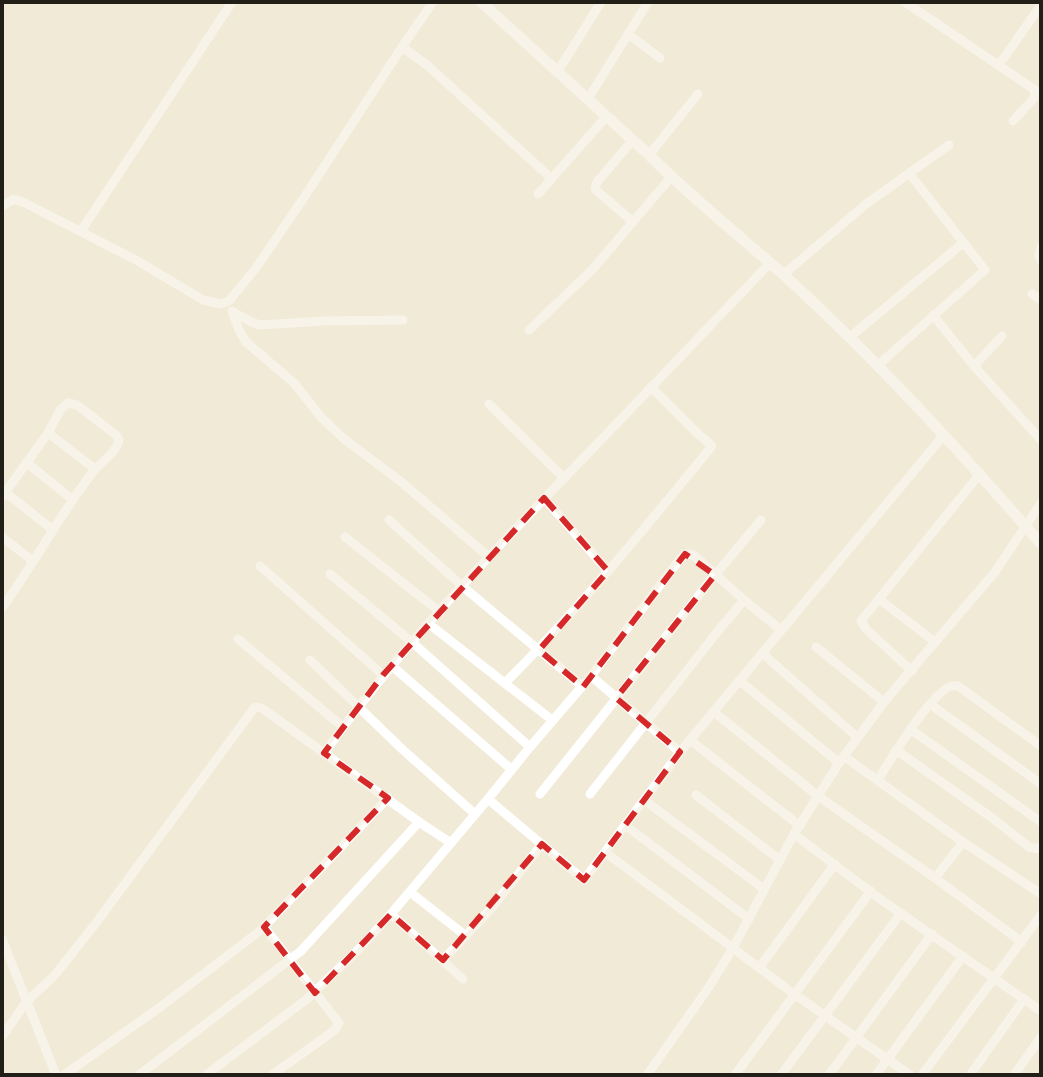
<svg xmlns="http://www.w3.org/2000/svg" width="1043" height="1077" font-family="'Alegreya Sans',sans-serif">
	<rect width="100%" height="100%" fill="#f1ead7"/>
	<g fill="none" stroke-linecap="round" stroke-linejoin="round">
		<g stroke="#fff" stroke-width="9">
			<polyline points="905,2 1035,90 1034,98 1013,121"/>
			<polyline points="628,34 660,58"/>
			<polyline points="402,47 427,65 551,178"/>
			<polyline points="999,65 1041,5"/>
			<polyline points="558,71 601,2"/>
			<polyline points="588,99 648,2"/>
			<polyline points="632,141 597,182 595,189 633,222"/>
			<polyline points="649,155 698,94"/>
			<polyline points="538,194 606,117"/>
			<polyline points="2,206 14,199 25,203 136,260 203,300 221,304 229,301 256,268 305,196 402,47 433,2"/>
			<polyline points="81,231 232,2"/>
			<polyline points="1041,247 1039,255 1041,260"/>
			<polyline points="783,275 866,204 949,145"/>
			<polyline points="1032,294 1041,300"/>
			<polyline points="232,311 239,330 246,342 294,383 321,417 344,439 399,480 489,557"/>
			<polyline points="233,312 251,322 260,325 323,321 403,320"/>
			<polyline points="933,315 974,366 1041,440"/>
			<polyline points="529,330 592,270 671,177"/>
			<polyline points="849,338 963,243"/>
			<polyline points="877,366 985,270 909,173"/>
			<polyline points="974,366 1002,336"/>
			<polyline points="489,404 564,478"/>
			<polyline points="48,433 95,469"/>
			<polyline points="26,462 73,500"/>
			<polyline points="5,492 53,530"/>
			<path d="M 2,497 L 48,433 L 61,409 L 68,403 L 77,405 L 116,435 L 119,440 C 116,453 101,462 92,473 C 59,516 34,564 2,608"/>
			<polyline points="544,498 608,571"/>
			<polyline points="389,520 462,586 582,686"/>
			<polyline points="2,537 33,561"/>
			<polyline points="345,537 440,612"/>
			<polyline points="260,566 383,675"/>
			<polyline points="330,574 413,643 530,747"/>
			<polyline points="879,599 935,642"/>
			<polyline points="429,624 552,720"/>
			<polyline points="238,639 343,727"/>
			<polyline points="816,647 884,702"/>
			<polyline points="762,653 857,737"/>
			<polyline points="310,660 402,749 475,814"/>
			<polyline points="392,666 511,769"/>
			<polyline points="912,671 866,629 861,621 979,475"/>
			<polyline points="591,676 680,752"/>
			<polyline points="740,681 839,763"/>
			<path d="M 505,683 C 579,609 646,527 712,446 L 696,432 L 651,387"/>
			<polyline points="930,704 1041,784"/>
			<polyline points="714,712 818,796 935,878 1022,942"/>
			<polyline points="910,729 1041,822"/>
			<polyline points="690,740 800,826"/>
			<polyline points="896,750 991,817 1029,847 1037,849 1041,846"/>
			<path d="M 324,753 C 396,653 482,563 567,475 C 635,405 702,334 769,264"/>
			<polyline points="845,757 963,842 1041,894"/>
			<path d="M 878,780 C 888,763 935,686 953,686 C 958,685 961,688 965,691 L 1041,746"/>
			<polyline points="540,794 715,575 761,520"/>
			<polyline points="590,794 722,626 744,600"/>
			<polyline points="696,795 780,860"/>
			<polyline points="488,799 584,880 680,752 943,436"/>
			<polyline points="644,800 764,889"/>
			<polyline points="625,825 749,919"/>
			<polyline points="794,834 880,899 1041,1011"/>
			<polyline points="605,852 794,994 910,1075"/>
			<polyline points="935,878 963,842"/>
			<polyline points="410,892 466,936"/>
			<polyline points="391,914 463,979"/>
			<polyline points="264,927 339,1023 335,1030 272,1075"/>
			<polyline points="2,939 56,1075"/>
			<polyline points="443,960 491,909 542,844"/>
			<polyline points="759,968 835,864"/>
			<polyline points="2,1037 26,1002 54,976 96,923 255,707 261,708 266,711 419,822 451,843"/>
			<polyline points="64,1075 159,1008 261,930 388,798"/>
			<polyline points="139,1075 301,951 419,822"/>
			<polyline points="206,1075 307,999 358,950 391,914 488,799 530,747 591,676 680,559 685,554 691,554 695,556 744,600 781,630"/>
			<polyline points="647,1075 709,987 733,948 794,834 839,763 884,702 995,572 1041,503"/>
			<polyline points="735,1075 871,891"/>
			<polyline points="781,1075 901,913"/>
			<polyline points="829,1075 932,934"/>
			<polyline points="876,1075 963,956"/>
			<polyline points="922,1075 1041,915"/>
			<polyline points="970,1075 1024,999"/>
			<polyline points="1014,1075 1041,1037"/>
		</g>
		<path stroke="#fff" stroke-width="11" d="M 481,2 L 649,155 C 692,198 740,236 785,276 C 876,359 960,451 1041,544"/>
	</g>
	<path d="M0 0H1043V1077H0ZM 544,498 L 608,571 L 539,650 L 583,687 L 685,554 L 715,575 L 616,698 L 680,752 L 584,880 L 542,844 L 443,960 L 391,914 L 315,993 L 264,927 L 388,798 L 324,753 L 383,675 Z" fill="#f1ead7" fill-opacity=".55" fill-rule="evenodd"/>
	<path fill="none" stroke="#d62828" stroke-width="6" stroke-dasharray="16 10" stroke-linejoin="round" d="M 544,498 L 608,571 L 539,650 L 583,687 L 685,554 L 715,575 L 616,698 L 680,752 L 584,880 L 542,844 L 443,960 L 391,914 L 315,993 L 264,927 L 388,798 L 324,753 L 383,675 Z"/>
	<rect width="1043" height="1077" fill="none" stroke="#221f18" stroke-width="8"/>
</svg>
